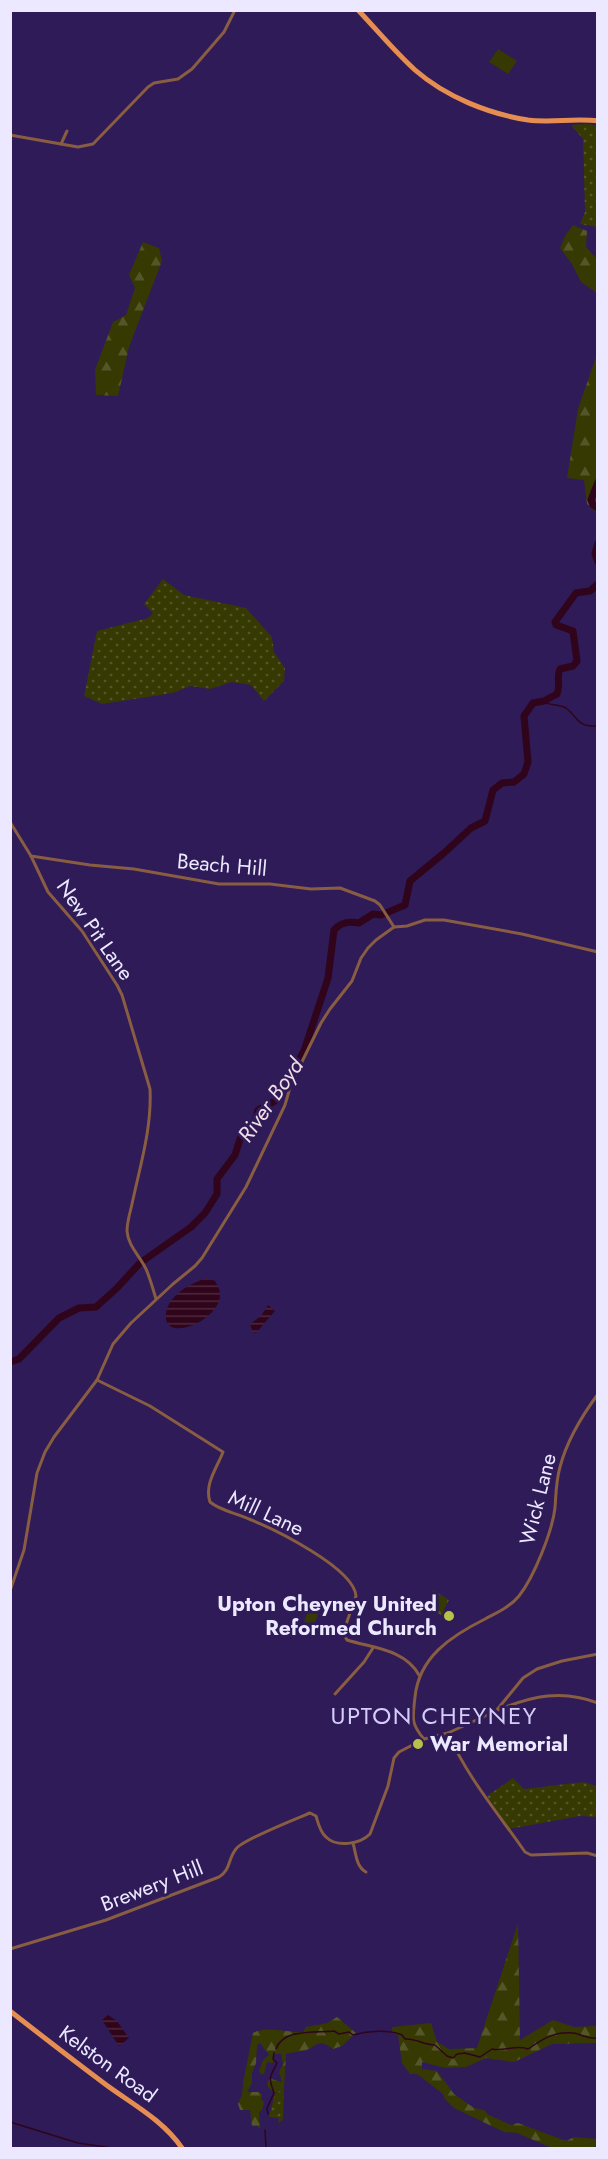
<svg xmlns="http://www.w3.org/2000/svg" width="608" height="2159" font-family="Jost,sans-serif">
	<defs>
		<pattern id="grass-dots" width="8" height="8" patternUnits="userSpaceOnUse" patternTransform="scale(1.5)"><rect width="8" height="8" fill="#363902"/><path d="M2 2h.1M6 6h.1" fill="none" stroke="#535628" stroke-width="1.8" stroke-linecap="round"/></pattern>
		<pattern id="forest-firs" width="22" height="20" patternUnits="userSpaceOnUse" patternTransform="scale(1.5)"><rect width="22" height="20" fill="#363902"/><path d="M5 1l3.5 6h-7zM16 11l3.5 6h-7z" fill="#535628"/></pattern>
		<pattern id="cemetery-stones" width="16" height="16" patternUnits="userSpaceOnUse" patternTransform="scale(1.5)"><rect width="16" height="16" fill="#363902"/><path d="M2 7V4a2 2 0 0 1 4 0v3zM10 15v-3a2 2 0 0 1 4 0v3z" fill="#535628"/></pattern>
		<pattern id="water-rules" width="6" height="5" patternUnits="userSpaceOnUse" patternTransform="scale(1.5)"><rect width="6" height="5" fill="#30041b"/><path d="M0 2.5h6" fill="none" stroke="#4e293d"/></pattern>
	</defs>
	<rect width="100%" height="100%" fill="#2e1b57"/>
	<g fill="url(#grass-dots)">
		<polygon points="585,124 597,125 597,227 580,224 585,212 583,139 571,125"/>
		<polygon points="163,579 184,595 246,608 272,637 274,652 285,668 284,681 264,701 251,685 232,682 210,689 190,686 173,693 102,704 84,696 97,631 148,618 153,613 144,604"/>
		<polygon points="513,1778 524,1789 583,1782 597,1786 597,1817 580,1816 509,1829 487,1796"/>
		<polygon points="284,2089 283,2120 278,2123 279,2118 269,2117 275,2093"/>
	</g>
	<g fill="url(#forest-firs)">
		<polygon points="573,225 587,231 586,247 597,259 597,293 581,282 572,264 560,248 565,236"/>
		<polygon points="143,242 159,248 162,261 129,347 118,396 96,395 95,370 113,322 126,315 135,288 129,275"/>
		<polygon points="597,354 598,504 596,512 587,504 584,480 567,478 578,409"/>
		<polygon points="518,1923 520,2040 553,2020 574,2027 597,2026 597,2043 552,2044 514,2062 486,2058 466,2067 445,2068 422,2062 422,2069 437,2071 454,2094 474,2108 484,2110 489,2115 511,2125 518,2123 566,2141 574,2137 597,2139 597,2148 552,2148 517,2133 504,2132 454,2108 445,2099 443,2094 417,2074 410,2074 402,2063 398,2035 392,2033 392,2027 431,2023 437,2042 449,2049 477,2048"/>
		<path d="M 337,2017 L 356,2033 L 342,2046 L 333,2049 C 318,2038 319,2045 306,2050 C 300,2052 292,2052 286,2054 L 284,2089 L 275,2093 L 268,2087 L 267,2082 L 271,2079 L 282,2082 L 279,2072 L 283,2064 L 281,2054 L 274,2054 L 273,2063 L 267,2062 L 264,2074 L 261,2074 L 259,2071 L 263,2060 L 269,2055 L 260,2043 L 257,2045 L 256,2063 L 252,2073 L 252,2083 L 247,2092 L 259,2092 L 262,2094 L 261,2099 L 264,2102 L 262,2110 L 259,2112 L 260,2129 L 257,2126 L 252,2126 L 250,2110 L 240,2110 L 238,2104 L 242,2095 L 243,2083 L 253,2033 C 265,2025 288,2033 303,2032 L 306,2027 L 327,2023 Z"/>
	</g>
	<polygon fill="url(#cemetery-stones)" points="433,1590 449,1600 445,1607 443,1616 425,1606"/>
	<g fill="#363902">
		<polygon points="498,49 517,61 508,74 489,62"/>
		<polygon points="311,1602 321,1606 314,1626 304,1622"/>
	</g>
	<g fill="url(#water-rules)">
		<path d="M 207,1278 L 215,1281 C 217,1285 220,1289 220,1294 C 221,1312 192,1331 175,1328 C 170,1327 167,1324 166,1319 C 164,1297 189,1284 207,1278 Z"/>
		<polygon points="268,1305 275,1311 256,1333 253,1332 250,1324 261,1316"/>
		<polygon points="108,2015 117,2021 129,2038 119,2046 102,2020"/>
	</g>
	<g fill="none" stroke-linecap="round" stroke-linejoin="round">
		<g stroke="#30041b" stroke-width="1.5">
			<path d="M 544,701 C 550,707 558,703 566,708 C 579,718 576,727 598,726"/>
			<path d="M 276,2049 C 283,2028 316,2033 334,2031 L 339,2034 L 349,2032 L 353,2035 C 367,2031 389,2029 402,2035 L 405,2039 C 416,2038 423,2045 435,2045 L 447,2056 L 453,2058 L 457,2054 L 465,2053 L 480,2057 L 492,2049 C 504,2052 517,2044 528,2049 C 543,2039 554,2031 573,2033 C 582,2034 589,2040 598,2038"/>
			<path d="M 268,2114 L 267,2108 L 274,2093 C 268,2077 270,2077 277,2063 L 273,2059 L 274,2053"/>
			<polyline points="10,2122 78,2143 112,2148"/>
			<polyline points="265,2130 266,2148"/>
		</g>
		<g stroke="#30041b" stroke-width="7">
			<polyline points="598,482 591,500 593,505 598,508"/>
			<polyline points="598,543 595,554 598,562"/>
			<path d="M 10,1362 L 19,1359 L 59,1318 L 79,1308 L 96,1307 L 116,1289 L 140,1263 L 191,1227 L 205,1213 L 217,1194 L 217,1179 L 235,1155 L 240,1139 L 253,1130 L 258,1110 L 275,1101 L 304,1051 L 328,978 L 334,930 C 341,922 349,921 359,923 L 373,914 L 381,915 L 405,905 L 410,881 L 444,853 L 471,828 L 485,821 L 493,790 L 502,783 L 514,782 L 524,774 L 528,762 L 524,716 L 533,703 L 544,701 L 557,694 C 561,685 556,677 560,669 L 573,666 L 577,661 L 573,631 L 556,625 L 555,622 L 576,593 L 590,591 L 598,584"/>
		</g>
		<g stroke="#885d42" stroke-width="3">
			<polyline points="10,135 78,147 93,144 148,87 154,83 178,79 192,69 224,32 235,10"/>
			<polyline points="61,144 67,131"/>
			<path d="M 10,822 L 31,856 L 48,892 L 82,931 L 117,985 L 122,995 L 150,1089 C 152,1128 140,1166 132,1204 C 130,1213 127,1222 127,1231 C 128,1246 140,1256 146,1269 C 150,1278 153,1289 156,1299"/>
			<polyline points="31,856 90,865 134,869 219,884 270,884 311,889 340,888 375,901 380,905 394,927"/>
			<polyline points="394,927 407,926 425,920 444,920 522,934 598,952"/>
			<path d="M 97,1380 L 150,1406 L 223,1452 C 217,1468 204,1484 210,1502 C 221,1511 236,1513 249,1519 C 274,1529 354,1568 356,1596 L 343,1633 L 347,1640 C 372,1648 405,1649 419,1675"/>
			<polyline points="10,1591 24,1550 37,1473 45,1452 54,1437 97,1380 113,1344 131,1323 173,1284 195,1266 202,1258 246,1187 285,1105 291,1084 321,1023 330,1009 352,981 361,958 368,948 376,940 394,927"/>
			<polyline points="335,1694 364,1662 373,1648"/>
			<path d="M 498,1710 C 532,1696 562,1689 598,1703"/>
			<path d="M 448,1733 C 467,1777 498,1813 525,1852 L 531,1855 L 587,1853 L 598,1856"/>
			<path d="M 424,1739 C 410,1723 413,1717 415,1697 C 419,1657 451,1636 485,1619 C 496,1613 510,1607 519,1596 C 534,1577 552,1532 555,1508 C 556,1494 556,1481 560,1467 C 567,1440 581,1417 598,1394"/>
			<path d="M 353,1843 C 356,1853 356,1867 366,1872"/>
			<path d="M 10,1949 L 106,1920 L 219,1877 C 231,1870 228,1858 236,1849 C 242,1840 298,1818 310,1813 L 316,1816 C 318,1823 320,1832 326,1837 C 337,1848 360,1844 370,1834 L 388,1786 L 394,1758 L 399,1752 L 424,1739 L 448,1733 L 496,1711 L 523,1678 L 537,1669 L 562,1661 L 598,1654"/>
		</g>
		<g stroke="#e68d51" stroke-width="5">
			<path d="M 358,10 C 377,30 395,52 415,70 C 446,97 489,114 528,120 C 551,123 575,118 598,121"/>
			<path d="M 10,2011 C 42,2036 73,2060 105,2084 C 132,2104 163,2120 182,2148"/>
		</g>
	</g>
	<g fill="#b8c147" stroke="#2e1b57" stroke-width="2">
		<circle cx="449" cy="1616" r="6"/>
		<circle cx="418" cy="1744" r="6"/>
	</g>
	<g text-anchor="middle" stroke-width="6" stroke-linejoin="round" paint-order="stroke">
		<g font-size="21" fill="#ece8ff" stroke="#2e1b57">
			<text transform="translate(222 865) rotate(5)" y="7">Beach Hill</text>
			<text transform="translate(95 930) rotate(55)" y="7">New Pit Lane</text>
			<text transform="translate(538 1499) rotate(-76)" y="7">Wick Lane</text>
			<text transform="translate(266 1513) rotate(25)" y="7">Mill Lane</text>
			<text transform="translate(152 1886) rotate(-21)" y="7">Brewery Hill</text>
			<text transform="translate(108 2064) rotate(36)" y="7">Kelston Road</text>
		</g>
		<g font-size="21" font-weight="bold" fill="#ece8ff" stroke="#2e1b57" text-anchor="end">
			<text x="437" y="1611">Upton Cheyney United<tspan x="437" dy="24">Reformed Church</tspan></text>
			<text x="430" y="1751" text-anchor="start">War Memorial</text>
		</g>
		<g font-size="22" font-style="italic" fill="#f2dde5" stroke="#2e1b57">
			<text transform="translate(270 1100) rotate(-55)" y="8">River Boyd</text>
		</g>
		<g font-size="24" letter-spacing="1.5" fill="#d5cdf9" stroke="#2e1b57">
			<text x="434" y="1724">UPTON CHEYNEY</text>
		</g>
	</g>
	<rect width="608" height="2159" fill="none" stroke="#ece8ff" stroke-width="24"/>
</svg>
